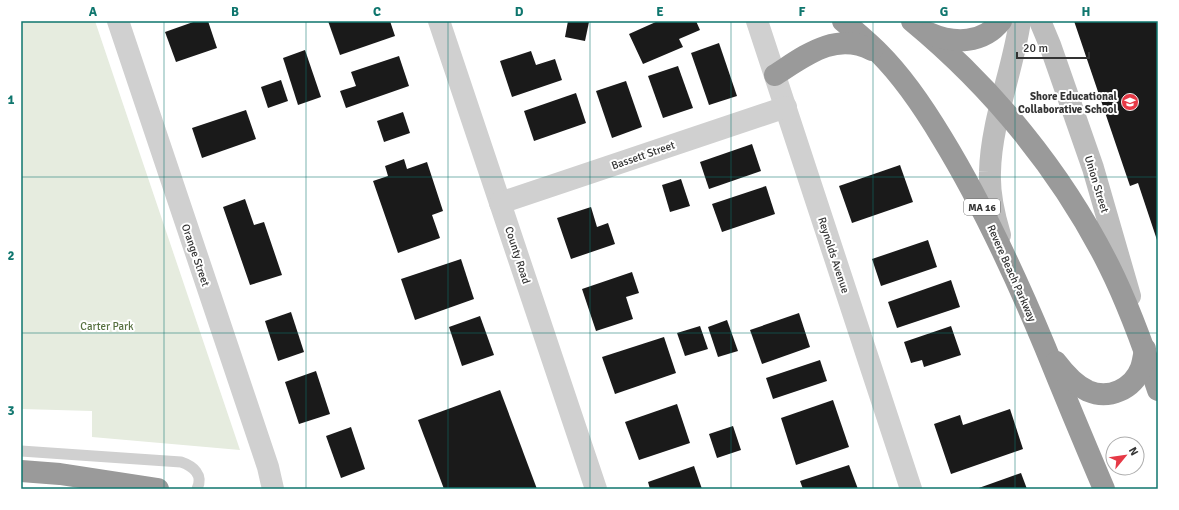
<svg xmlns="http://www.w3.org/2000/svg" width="1179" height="510" font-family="Signika,sans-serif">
	<rect width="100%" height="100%" fill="#fff"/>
	<polygon fill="#e6ecdf" points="21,21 95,21 240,450 92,437 92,411 21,409"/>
	<g fill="#1a1a1a">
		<polygon points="196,21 208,21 217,48 176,62 165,32"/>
		<polygon points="328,21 390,21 395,36 340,55"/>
		<polygon points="568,21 589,22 585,41 565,37"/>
		<polygon points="658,21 696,21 700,30 679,39 683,47 643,64 629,34"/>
		<polygon points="1074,21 1158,21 1158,243 1138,183 1130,186"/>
		<polygon points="719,43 737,96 709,105 691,53"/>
		<polygon points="305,50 321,97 298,105 283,58"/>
		<polygon points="531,51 536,65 555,59 562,80 512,97 500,61"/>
		<polygon points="399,56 409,86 346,108 340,91 356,86 351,72"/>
		<polygon points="678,66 693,108 663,118 648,76"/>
		<polygon points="281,80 288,101 268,108 261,87"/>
		<polygon points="626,81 642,127 612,138 596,91"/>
		<polygon points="576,93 586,123 534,141 524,111"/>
		<polygon points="246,110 256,139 202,158 192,128"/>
		<polygon points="403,112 410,133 384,142 377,121"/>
		<polygon points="752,144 761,171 709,189 700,162"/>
		<polygon points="404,159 407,169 427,162 443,211 432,215 440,238 398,253 373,181 388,176 385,166"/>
		<polygon points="900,165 913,202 852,223 839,186"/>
		<polygon points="681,179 690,206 670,212 662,185"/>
		<polygon points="766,186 775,214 722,232 712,204"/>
		<polygon points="245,199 254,225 264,222 282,275 250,285 223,207"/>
		<polygon points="591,207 597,227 608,223 615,244 571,259 557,218"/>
		<polygon points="928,240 937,267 881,286 872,259"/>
		<polygon points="461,259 474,299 415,320 401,279"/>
		<polygon points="632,272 639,293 626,297 633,319 596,331 582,289"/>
		<polygon points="951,280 960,307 897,328 888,302"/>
		<polygon points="291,312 304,352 278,361 265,321"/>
		<polygon points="799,313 810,347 762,364 750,330"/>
		<polygon points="480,316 494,355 462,366 449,327"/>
		<polygon points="727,320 738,351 718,357 708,327"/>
		<polygon points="700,326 708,349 685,356 677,333"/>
		<polygon points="951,326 961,355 924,367 922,360 911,363 904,342"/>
		<polygon points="664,337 676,373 615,394 602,357"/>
		<polygon points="820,360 827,381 773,399 766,378"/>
		<polygon points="316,371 330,414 299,424 285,382"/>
		<polygon points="500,390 537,489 444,489 418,420"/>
		<polygon points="833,400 849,447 796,465 781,418"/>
		<polygon points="677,404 690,443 639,460 625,422"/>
		<polygon points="1010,409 1023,449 951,474 934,424 960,415 963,425"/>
		<polygon points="733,426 741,450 717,458 709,434"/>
		<polygon points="351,427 365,469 341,478 326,436"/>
		<polygon points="849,465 858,489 803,489 800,481"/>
		<polygon points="694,466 702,489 650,489 648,482"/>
		<polygon points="1021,473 1027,489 976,489"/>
	</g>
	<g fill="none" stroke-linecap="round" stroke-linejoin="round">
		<path stroke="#d0d0d0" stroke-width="11" d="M 21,451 L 181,462 C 193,466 204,475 197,489"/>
		<g stroke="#d0d0d0" stroke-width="22">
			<polyline points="118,21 268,467 273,489"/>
			<polyline points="439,21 596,489"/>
			<polyline points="757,21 911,489"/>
			<polyline points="500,203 786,107"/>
		</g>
		<g stroke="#bdbdbd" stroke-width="22">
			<polyline points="1040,21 1050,45 1093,168 1130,296"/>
			<path d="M 1000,235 C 994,215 989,193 990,172 C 991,122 1013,70 1020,21"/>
		</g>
		<g stroke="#9a9a9a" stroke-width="22">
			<path d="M 843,21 C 855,31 868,42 879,53 C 904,78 924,108 942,138 C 983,205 1015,275 1045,347 C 1064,394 1084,442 1104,489"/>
			<path d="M 912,21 C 993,88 1062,172 1109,266 C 1129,306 1144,348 1158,390"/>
			<path d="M 929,33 C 954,44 983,44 1001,21"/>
			<path d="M 775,75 C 805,56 835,31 872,50"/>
			<path d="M 1056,362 C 1065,374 1075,385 1088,391 C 1109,400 1133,389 1141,368 C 1143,362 1144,355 1145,349"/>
			<polyline points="21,471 60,474 158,489"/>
		</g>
	</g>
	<path fill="none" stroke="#0f766e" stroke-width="1" stroke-opacity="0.55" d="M 164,21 L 164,489M 306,21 L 306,489M 448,21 L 448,489M 590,21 L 590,489M 731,21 L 731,489M 873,21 L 873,489M 1015,21 L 1015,489M 21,177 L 1158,177M 21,333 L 1158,333"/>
	<defs>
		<g id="school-disc" transform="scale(0.9)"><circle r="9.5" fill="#e63946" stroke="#fff"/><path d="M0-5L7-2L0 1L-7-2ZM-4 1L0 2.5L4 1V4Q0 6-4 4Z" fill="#fff"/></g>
	</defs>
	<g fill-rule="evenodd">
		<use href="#school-disc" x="1130" y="102"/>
	</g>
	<g text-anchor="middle" stroke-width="4" stroke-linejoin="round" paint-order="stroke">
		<rect fill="#fff" stroke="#707070" stroke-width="1" x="964" y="199" width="36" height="16" rx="3"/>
		<g font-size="10" font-weight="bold" fill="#333">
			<text x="982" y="211">MA 16</text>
		</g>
		<g font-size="11" font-weight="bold" fill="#333" stroke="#fff" text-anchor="end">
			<text x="1117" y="100">Shore Educational<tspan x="1117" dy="13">Collaborative School</tspan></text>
		</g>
		<g font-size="11" fill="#333" stroke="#fff">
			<text transform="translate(643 155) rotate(-19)" y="4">Bassett Street</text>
			<text transform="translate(1097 184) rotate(73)" y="4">Union Street</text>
			<text transform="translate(196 255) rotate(71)" y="4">Orange Street</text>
			<text transform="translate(518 255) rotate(72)" y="4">County Road</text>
			<text transform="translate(834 255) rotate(72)" y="4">Reynolds Avenue</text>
			<text transform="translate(1012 273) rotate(66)" y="4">Revere Beach Parkway</text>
		</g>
		<g font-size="11" fill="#56703f" stroke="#fff">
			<text x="107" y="330">Carter Park</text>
		</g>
	</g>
	<rect width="1179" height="510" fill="none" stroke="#ffffff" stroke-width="44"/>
	<g transform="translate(1125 456) rotate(61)"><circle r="19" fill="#ffffff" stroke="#adadad"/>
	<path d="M0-3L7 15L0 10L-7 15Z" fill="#e63946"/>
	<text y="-6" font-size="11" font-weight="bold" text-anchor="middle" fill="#333333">N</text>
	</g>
	<path d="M1017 52v6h72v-6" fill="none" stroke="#333333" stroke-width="2"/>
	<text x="1023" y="52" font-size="12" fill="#333333" stroke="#ffffff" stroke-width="3" paint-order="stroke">20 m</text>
	<rect x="22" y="22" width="1135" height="466" fill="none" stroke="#0f766e" stroke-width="1.5"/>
	<g font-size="13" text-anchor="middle" font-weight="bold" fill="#0f766e">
		<text x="93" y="16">A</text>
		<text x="235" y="16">B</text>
		<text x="377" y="16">C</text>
		<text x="519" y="16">D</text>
		<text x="660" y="16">E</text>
		<text x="802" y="16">F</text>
		<text x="944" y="16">G</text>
		<text x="1086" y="16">H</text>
		<text x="11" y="104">1</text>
		<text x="11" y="260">2</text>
		<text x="11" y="415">3</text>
	</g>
</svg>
